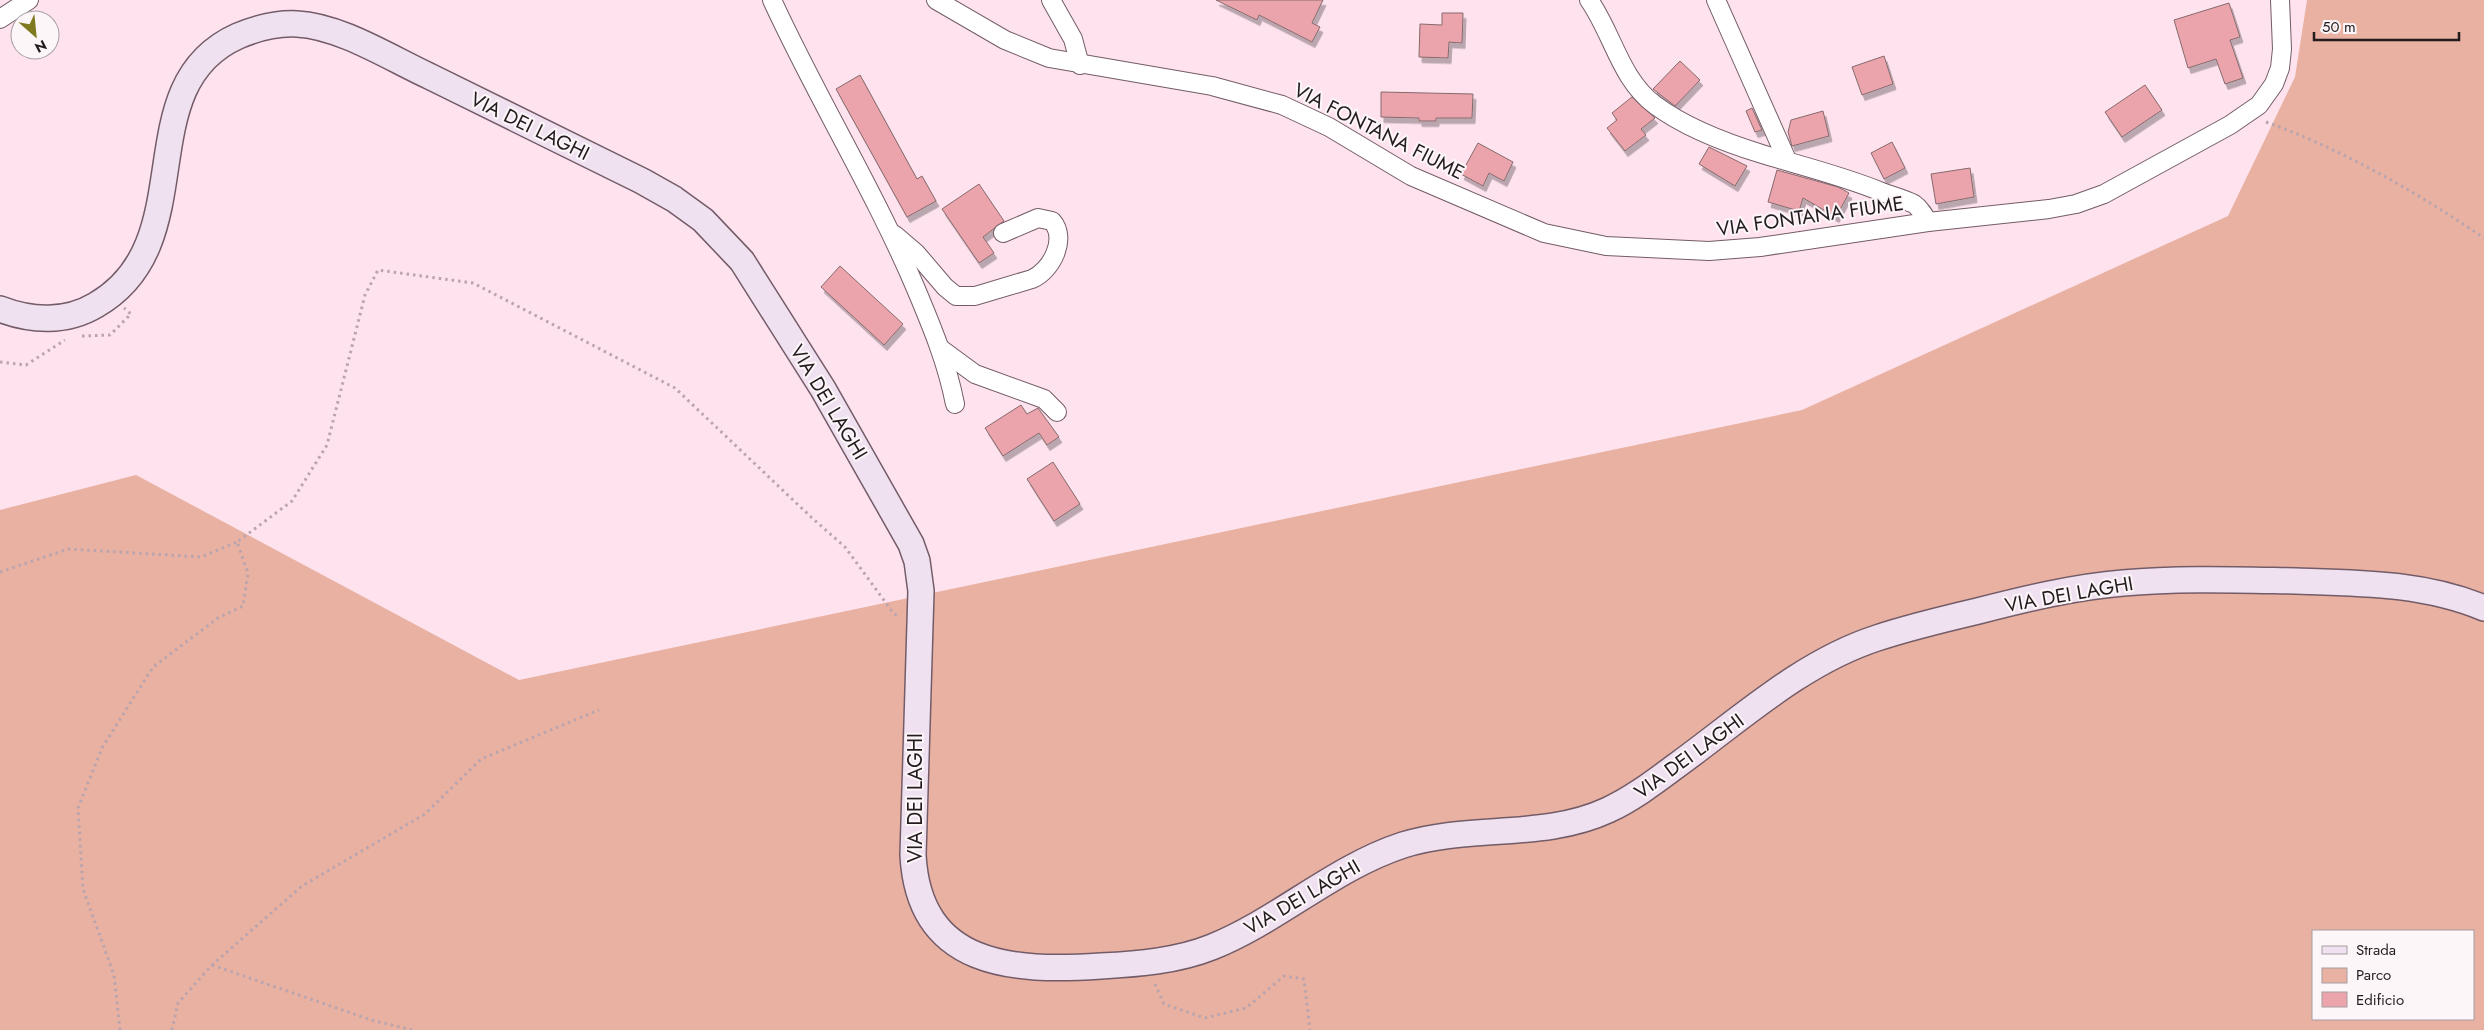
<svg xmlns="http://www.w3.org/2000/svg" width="2484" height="1030" font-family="Jost,sans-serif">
	<defs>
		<filter id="shadow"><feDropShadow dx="3" dy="5.5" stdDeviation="0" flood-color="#0004"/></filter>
	</defs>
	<rect width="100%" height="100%" fill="#fee2ee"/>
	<path fill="#e8b1a2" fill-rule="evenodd" d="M 2307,0 L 2484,0 L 2484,1030 L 0,1030 L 0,510 L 136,475 L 519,680 L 1802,410 L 2228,216 L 2295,77 ZM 2313,931 L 2473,931 L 2473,1019 L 2313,1019 Z"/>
	<g fill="#eca4ac" stroke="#856a6c" filter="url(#shadow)">
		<polygon points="1216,0 1323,0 1312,23 1320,27 1312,42 1259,15 1257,20"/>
		<polygon points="2229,3 2240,37 2230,40 2243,78 2225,84 2216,59 2188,68 2174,20"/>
		<polygon points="1442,13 1463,13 1462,43 1449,42 1448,58 1419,57 1420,24 1442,25"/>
		<polygon points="1884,56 1893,84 1862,95 1852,67"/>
		<polygon points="1680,61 1700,80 1675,106 1653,89"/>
		<polygon points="860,75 917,179 922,176 936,201 907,217 836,89"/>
		<polygon points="2145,85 2162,110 2122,137 2105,112"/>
		<polygon points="1381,92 1473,94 1472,118 1436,118 1436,121 1419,121 1419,118 1381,117"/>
		<polygon points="1632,97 1655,118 1641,129 1646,135 1625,151 1607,128 1617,120 1612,113"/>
		<polygon points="1752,108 1762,130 1755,132 1746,111"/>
		<polygon points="1823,111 1829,136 1792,146 1788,132 1791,120"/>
		<polygon points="1892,142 1905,168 1884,179 1871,153"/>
		<polygon points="1478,143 1513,162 1504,181 1489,173 1483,186 1461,174"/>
		<polygon points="1709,147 1747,166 1735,186 1699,164"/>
		<polygon points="1970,168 1974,197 1936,204 1931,174"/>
		<polygon points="1777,170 1838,187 1849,193 1836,217 1803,198 1799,211 1768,202"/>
		<polygon points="979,184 1004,221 983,237 994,253 979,263 942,209"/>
		<polygon points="840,266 903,324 884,345 821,287"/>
		<polygon points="1021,405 1027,414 1038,408 1059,437 1047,445 1039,433 1003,456 985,428"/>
		<polygon points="1053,462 1080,504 1054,521 1027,479"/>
	</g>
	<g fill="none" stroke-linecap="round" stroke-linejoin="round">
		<g stroke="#735c67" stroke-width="20">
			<g id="minor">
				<path d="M 772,0 C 817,98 874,190 916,289 C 932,327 947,363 955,404"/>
				<polyline points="936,0 1005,40 1049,58 1212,86 1282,105 1329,127 1411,176 1544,233 1606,246 1709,251 1760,247 1928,222 2049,209 2076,204 2104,194 2230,125 2259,105 2274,84 2280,68 2282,49 2280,0"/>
				<polyline points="1051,0 1073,39 1080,65"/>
				<path d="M 1589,0 C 1613,34 1620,79 1655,105 C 1686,128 1726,143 1762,154 C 1802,166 1843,176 1882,192 C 1892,196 1904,199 1914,204 C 1920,208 1924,215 1928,222"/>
				<polyline points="1716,0 1787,160"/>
				<polyline points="0,19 29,0"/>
				<path d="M 895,235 L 916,253 L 945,287 L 956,296 L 975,296 L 1032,279 C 1051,271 1068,239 1052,221 L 1038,218 L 1003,233"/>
				<polyline points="941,349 975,374 1044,399 1057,412"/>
			</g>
		</g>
		<g stroke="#735c67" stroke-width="28">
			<path id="secondary" d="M 0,309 C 31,321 66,323 96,305 C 205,242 126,86 238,36 C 257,28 277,23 297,24 C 340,26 390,58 429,76 C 500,111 571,146 642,181 L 674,199 L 703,220 L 742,261 L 823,389 L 911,544 L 917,561 L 921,591 L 913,855 C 919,967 1013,972 1101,966 C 1138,964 1177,961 1212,947 C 1279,920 1333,868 1403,845 C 1469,824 1544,840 1608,810 C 1634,798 1657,780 1680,763 C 1743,717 1803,662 1877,638 C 1910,627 1944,619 1978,611 C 2025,599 2074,587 2123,583 C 2180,578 2238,580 2296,581 C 2360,583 2424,583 2484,608"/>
		</g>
		<g stroke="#baa4ad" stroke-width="3" stroke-dasharray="2.5 4" stroke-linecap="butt">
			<path d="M 2266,122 C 2344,150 2416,192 2484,238"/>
			<polyline points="82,336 110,335 131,314 124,308"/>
			<polyline points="0,362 26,365 65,340"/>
			<polyline points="0,572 68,549 201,557 237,542"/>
			<polyline points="212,965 371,1020 412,1030"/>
			<polyline points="1155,984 1164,1004 1205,1018 1246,1008 1284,976 1304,979 1310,1030"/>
			<polyline points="120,1030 114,975 83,889 78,808 102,748 153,667 218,618 243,606 248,573 237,542 292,501 327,445 365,295 378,270 473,283 675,388 811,517 845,547 894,614 898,616"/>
			<polyline points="172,1030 178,1003 212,965 302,886 425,814 481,759 599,710"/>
		</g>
		<use href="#minor" stroke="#fff" stroke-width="18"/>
		<use href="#secondary" stroke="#f0e1f0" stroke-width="25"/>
	</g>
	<g text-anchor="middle" stroke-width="4" stroke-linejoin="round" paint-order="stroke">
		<g font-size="20" fill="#241b1f" stroke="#fcf6f9">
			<text transform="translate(530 126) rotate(26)" y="7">VIA DEI LAGHI</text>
			<text transform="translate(1379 131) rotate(27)" y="7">VIA FONTANA FIUME</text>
			<text transform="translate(1810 216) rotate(-8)" y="7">VIA FONTANA FIUME</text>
			<text transform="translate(829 402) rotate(59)" y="7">VIA DEI LAGHI</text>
			<text transform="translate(2069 594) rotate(-10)" y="7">VIA DEI LAGHI</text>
			<text transform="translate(1689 756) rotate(-36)" y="7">VIA DEI LAGHI</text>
			<text transform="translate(915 798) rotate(-90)" y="7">VIA DEI LAGHI</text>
			<text transform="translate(1302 897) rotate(-30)" y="7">VIA DEI LAGHI</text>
		</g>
	</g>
	<rect x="2312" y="930" width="162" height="90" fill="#fcf6f9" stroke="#a69ea2"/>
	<rect x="2322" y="946" width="25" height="8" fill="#f0e1f0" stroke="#a69ea2"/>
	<text x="2356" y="955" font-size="15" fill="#241b1f">Strada</text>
	<rect x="2322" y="968" width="25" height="15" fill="#e8b1a2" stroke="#a69ea2"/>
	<text x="2356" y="980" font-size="15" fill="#241b1f">Parco</text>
	<rect x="2322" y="992" width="25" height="15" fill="#eca4ac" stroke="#a69ea2"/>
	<text x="2356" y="1005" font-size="15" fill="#241b1f">Edificio</text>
	<g transform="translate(35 35) rotate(153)"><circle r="24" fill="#fcf6f9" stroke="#a69ea2"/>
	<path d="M0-4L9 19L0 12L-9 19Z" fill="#7f791f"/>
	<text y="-8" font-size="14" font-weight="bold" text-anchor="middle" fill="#241b1f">N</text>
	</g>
	<path d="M2314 32v8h145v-8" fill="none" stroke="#241b1f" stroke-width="2.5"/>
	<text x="2322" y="32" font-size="15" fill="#241b1f" stroke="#fcf6f9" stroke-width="4" paint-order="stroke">50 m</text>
</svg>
